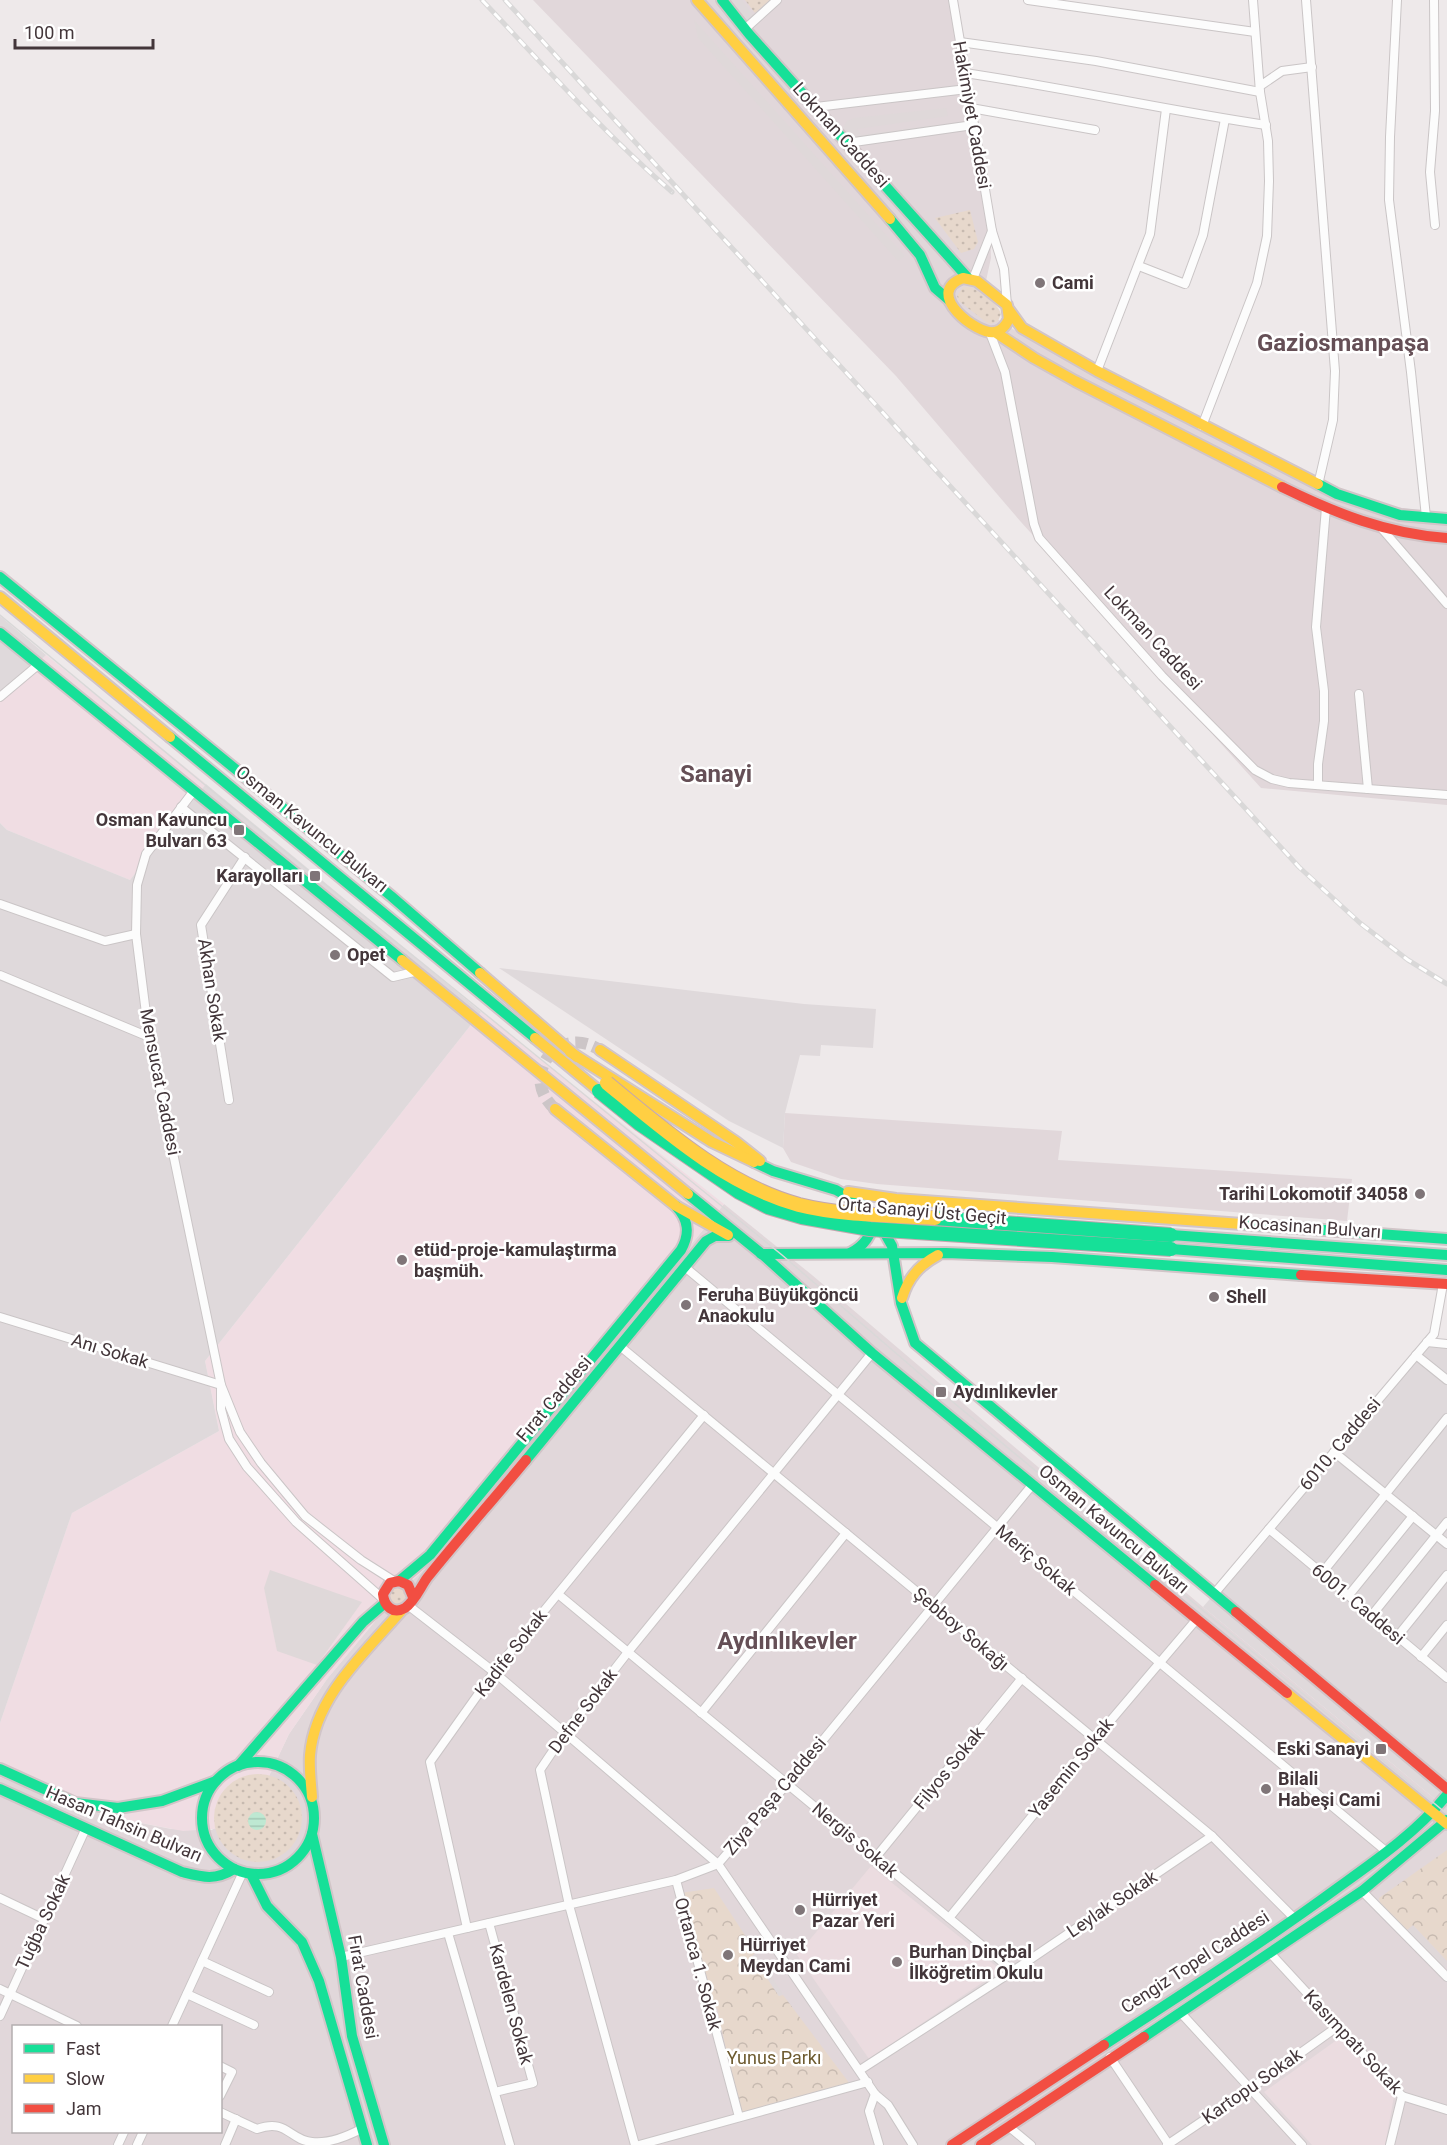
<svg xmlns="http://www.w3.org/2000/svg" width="1447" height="2145" font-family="Roboto,sans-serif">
	<defs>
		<pattern id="grass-dots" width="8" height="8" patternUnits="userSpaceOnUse" patternTransform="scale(1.5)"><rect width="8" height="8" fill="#e7d8cc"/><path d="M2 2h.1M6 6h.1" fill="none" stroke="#c7bab0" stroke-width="1.8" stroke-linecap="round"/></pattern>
		<pattern id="park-crowns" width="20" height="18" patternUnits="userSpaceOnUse" patternTransform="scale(1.5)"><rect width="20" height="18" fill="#e7d8cc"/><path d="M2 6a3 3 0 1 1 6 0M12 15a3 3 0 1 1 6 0" fill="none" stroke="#c7bab0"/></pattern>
		<pattern id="water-rules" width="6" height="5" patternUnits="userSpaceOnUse" patternTransform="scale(1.5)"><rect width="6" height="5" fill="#bee8d2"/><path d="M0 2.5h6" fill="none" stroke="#a4c8b5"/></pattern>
	</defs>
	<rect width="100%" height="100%" fill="#eee9ea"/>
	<g fill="#e1d7da" fill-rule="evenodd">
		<polygon points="533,0 953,0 990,223 991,258 980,308 1019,333 1354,495 1395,507 1447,514 1447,805 1261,788 1021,522 896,376"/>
		<polygon points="785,1113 1062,1131 1058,1160 1352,1179 1347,1221 877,1184 841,1179 791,1162 783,1148"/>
		<path d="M 724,1204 L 812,1275 L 1203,1607 L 1447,1809 L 1447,2145 L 0,2145 L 0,1777 L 61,1802 L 111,1817 L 171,1829 L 212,1830 L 269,1776 L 289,1734 L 327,1679 L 396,1596 L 440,1554 ZM 14,2026 L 220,2026 L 220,2132 L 14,2132 Z"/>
	</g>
	<g fill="#f0dde3">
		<polygon points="46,655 206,784 130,880 7,830 0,823 0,698"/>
		<polygon points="481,1012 724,1204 440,1554 396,1596 327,1679 289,1734 269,1776 226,1828 183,1831 111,1817 61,1802 0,1777 0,1723 72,1513 219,1431 205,1361"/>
	</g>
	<g fill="#dfd9db">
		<polygon points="0,616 46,655 0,698"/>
		<polygon points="206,784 481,1012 205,1361 219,1431 72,1513 0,1723 0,823 7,830 130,880"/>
		<polygon points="499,968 804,1004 876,1009 873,1048 821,1045 820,1056 800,1055 785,1113 783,1148 729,1121"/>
		<polygon points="1428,1341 1447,1343 1447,1809 1203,1607"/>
	</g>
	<g fill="#ebdce0">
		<polygon points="871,1866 1001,1970 869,2059 797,1955"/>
		<polygon points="1341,2037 1395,2091 1385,2145 1312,2145 1264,2092"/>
	</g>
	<g fill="url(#grass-dots)">
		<polygon points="745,0 770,0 755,13"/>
		<polygon points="970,210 978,242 974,249 961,253 935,218"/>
		<path d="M 963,287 C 974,285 998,303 1001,314 L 998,321 L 991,324 L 986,322 L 960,302 L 957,296 Z"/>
		<circle cx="398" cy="1596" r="8"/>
		<circle cx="258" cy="1818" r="44"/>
	</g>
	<g fill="url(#park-crowns)">
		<polygon points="1447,1850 1447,1961 1413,1925 1406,1931 1380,1904 1379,1898"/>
		<polygon points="714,1888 756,1952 752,1956 779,1996 783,1995 850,2084 740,2115 726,2064 729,2063 717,2008 711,2008 681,1893"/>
	</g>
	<g fill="#dfd8d9">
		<polygon points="730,0 742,0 754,16 773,0 783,0 752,28"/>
		<polygon points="694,20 905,256 898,261 698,38"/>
		<polygon points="946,108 948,116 857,129 861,135 934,125 935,134 856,145 843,128 847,121 854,118"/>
		<polygon points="270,1570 362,1602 317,1665 277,1651 264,1588"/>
		<polygon points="1413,1926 1447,1962 1444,1970 1407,1931"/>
		<polygon points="756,1953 783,1994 779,1996 753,1956"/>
	</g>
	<circle fill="url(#water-rules)" cx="257" cy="1821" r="9"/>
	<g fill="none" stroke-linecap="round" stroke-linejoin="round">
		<path stroke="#ccc5c7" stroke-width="12" stroke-dasharray="12 6" stroke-linecap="butt" d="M 555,1109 C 518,1076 558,1023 600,1050"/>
		<g stroke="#cac5c6" stroke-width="10">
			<g id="street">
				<polyline points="953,0 992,231 1004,269 1007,305"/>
				<polyline points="1028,0 1255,32"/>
				<polyline points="1306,0 1335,371 1333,420 1318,485"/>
				<polyline points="1397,0 1390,137 1389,200 1411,372 1426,517"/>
				<polyline points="1434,0 1435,111 1430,172 1435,225"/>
				<polyline points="745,29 777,0"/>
				<polyline points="960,42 1096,61 1260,92"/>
				<path d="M 965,73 C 1066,88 1165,110 1266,125"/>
				<polyline points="1260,86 1282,71 1312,67"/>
				<polyline points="816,107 967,89"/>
				<polyline points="971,108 1095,130"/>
				<polyline points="847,143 973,125"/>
				<polyline points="1139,266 1185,284 1203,235 1225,119"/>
				<polyline points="973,279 992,231"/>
				<polyline points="990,333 1005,372 1034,524 1039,538 1162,676 1255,770 1272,779 1289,783 1447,795"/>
				<polyline points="1097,371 1150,234 1166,109"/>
				<polyline points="1202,426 1257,283 1267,236 1269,181 1268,141 1260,92 1253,0"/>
				<polyline points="1383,530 1447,604"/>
				<polyline points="1359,694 1368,789"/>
				<polyline points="0,697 38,665"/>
				<polyline points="1318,785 1318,764 1324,721 1324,691 1316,627 1326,508"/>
				<polyline points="193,792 146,854 137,885 136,934 149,1037 221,1385 240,1432 261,1463 305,1516 361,1560 394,1581"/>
				<polyline points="181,807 393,977 414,972"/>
				<polyline points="0,904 105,941 136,934"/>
				<polyline points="0,975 149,1037"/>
				<polyline points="229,1100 201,925 245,857"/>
				<polyline points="686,1268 1387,1852"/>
				<polyline points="0,1317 221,1385"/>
				<polyline points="1427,1342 1447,1344"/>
				<polyline points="621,1347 1212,1836 1295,1919"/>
				<polyline points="1416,1355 1447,1380"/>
				<polyline points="221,1389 221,1409 229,1439 247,1467 296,1522 383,1599"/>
				<polyline points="1334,1452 1447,1544"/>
				<polyline points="1269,1529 1447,1678"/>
				<polyline points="1322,1573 1447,1418"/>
				<polyline points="558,1594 1013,1971"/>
				<polyline points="1214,1594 1434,1334 1443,1284"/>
				<polyline points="1349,1595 1413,1516"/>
				<polyline points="409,1606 494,1672 718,1864 875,2094 888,2105 913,2145"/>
				<polyline points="1372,1615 1447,1522"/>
				<polyline points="1397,1637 1447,1575"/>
				<polyline points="1421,1657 1447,1625"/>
				<polyline points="701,1713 846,1533"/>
				<polyline points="876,1857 1022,1678"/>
				<polyline points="676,1880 739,2117"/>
				<polyline points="1362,1891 1447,1977"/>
				<polyline points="0,1898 44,1919"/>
				<polyline points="949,1918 1095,1739 1196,1620"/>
				<polyline points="489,1923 533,2083 495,2092"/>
				<polyline points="467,1928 430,1762 494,1672 704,1415"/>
				<polyline points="448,1933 510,2145"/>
				<polyline points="1271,1954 1402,2096 1447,2110"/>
				<polyline points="341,1957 676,1880 718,1864 787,1784 1033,1484"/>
				<polyline points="202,1961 269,1992"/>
				<polyline points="0,1989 77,2026"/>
				<polyline points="187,1994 254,2025"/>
				<polyline points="1180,2012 1302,2145"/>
				<polyline points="0,2016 86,1828"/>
				<polyline points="172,2026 243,1872"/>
				<polyline points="1110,2057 1169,2145"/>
				<polyline points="220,2066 232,2072 220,2096"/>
				<polyline points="860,2070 1013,1971 1212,1836"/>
				<polyline points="875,2094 869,2111 879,2145"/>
				<path d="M 220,2112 L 257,2129 C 287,2118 289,2140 312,2142 C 329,2144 348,2136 363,2128"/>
				<polyline points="1008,2126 1031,2145"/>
				<polyline points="118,2145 124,2132"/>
				<polyline points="137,2145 143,2132"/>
				<polyline points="225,2145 236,2119"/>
				<polyline points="635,2145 569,1905 540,1770 565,1733 628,1652 872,1353"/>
				<polyline points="639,2145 868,2082"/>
				<polyline points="1167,2145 1250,2089 1337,2027"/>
				<polyline points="1390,2145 1402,2096"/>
			</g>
		</g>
		<g stroke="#d1c5c8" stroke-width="14">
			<g id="fast">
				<polyline points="722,0 749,34 968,278"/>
				<polyline points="890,219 920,255 935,288 949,300"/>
				<polyline points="1318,484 1337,494 1400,515 1447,519"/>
				<polyline points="0,577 391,896 480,973"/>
				<polyline points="0,633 402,960"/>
				<polyline points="170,737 535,1038"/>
				<polyline points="754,1162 773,1171 836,1190 862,1205 878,1221 892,1246 901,1303 915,1343 1236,1612"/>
				<polyline points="688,1194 763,1255 872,1353 1155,1585"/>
				<polyline points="1242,1224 1447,1239"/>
				<polyline points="1171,1235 1447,1255"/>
				<polyline points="1171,1249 1447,1270"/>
				<path d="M 850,1253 C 864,1246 872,1236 873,1220"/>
				<polyline points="761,1254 946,1253 1052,1257 1301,1275"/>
				<polyline points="526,1460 706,1241 715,1236 729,1236"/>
				<path d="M 399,1581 L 430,1555 L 681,1250 C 690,1234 689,1220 676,1206"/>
				<circle cx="258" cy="1818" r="56"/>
				<polyline points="238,1766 363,1622 385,1603"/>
				<polyline points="0,1769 75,1803 118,1808 162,1801 216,1781"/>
				<path d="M 0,1789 L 182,1872 C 202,1877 215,1881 234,1869"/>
				<polyline points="312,1834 341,1957 352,2036 384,2145"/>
				<polyline points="251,1874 267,1906 302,1942 319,1981 367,2145"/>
				<polyline points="1144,2037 1362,1891 1447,1820"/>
				<path d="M 1104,2045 C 1182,1994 1261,1944 1336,1889 C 1375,1861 1416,1833 1447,1795"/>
			</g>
		</g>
		<g stroke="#d1c5c8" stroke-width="14">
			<g id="slow">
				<polyline points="697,0 890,219"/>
				<path d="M 963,278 L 977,281 L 1007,305 L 1009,319 C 1006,325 1002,331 995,332 C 978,336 922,293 963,278 Z"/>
				<polyline points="1009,310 1022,328 1097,371 1318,484"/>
				<polyline points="995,332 1034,358 1075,381 1282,487"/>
				<polyline points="0,597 170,737"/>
				<polyline points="402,960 688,1194"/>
				<polyline points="480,973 577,1057"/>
				<polyline points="535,1038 599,1091"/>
				<polyline points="600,1050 736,1142 760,1161"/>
				<polyline points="570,1052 712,1142 754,1162"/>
				<polyline points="555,1109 676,1206 728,1235"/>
				<polyline points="848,1192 896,1199 1242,1224"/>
				<path d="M 902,1298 C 908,1278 919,1265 938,1255"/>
				<polyline points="1287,1693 1447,1824"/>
				<path d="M 312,1797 C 311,1783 309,1768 310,1755 C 315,1696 365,1653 401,1611"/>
			</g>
		</g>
		<g stroke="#d1c5c8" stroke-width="14">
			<g id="jam">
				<path d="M 1282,487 C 1335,513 1387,534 1447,538"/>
				<polyline points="1301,1275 1447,1284"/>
				<polyline points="1155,1585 1287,1693"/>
				<path d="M 413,1597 L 408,1585 L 399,1581 L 390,1583 L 383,1594 C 384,1606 393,1615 405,1608 C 415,1601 420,1588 427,1578 C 459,1538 493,1500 526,1460"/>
				<polyline points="1236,1612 1447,1789"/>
				<polyline points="952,2145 1104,2045"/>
				<polyline points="981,2145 1144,2037"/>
			</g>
		</g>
		<use href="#street" stroke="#fcfcfc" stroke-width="8"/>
		<use href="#fast" stroke="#16e098" stroke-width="10"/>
		<use href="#slow" stroke="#ffcf43" stroke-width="10"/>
		<use href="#jam" stroke="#f24e42" stroke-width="10"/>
		<polyline stroke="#d9d8d8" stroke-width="1.5" points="0,615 315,876 782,1255 941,1392 1447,1814"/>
		<g stroke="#d9d8d8" stroke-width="5">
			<g id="rail">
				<path d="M 482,0 C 544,66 604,133 672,192"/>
				<polyline points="505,0 1299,867 1360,923 1408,960 1447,984"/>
			</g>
		</g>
		<use href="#rail" stroke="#fff" stroke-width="3" stroke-dasharray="9" stroke-linecap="butt"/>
		<g stroke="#c3a7af" stroke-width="16" stroke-linecap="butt">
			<g id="fast-bridge">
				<polyline points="599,1091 640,1124 739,1192 768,1207 802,1217 870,1229 1171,1249"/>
				<polyline points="935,1218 1171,1235"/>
			</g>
		</g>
		<g stroke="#c3a7af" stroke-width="16" stroke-linecap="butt">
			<path id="slow-bridge" d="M 607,1083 C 664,1130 726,1185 799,1205 C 843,1216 890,1215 935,1218"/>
		</g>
		<use href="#fast-bridge" stroke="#16e098" stroke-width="14"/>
		<use href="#slow-bridge" stroke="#ffcf43" stroke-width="14"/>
	</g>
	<g fill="#7f7578" stroke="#fff" stroke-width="2">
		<circle cx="1040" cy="283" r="6"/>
		<rect x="233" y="824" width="12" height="12" rx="3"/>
		<rect x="309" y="870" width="12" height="12" rx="3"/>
		<circle cx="335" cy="955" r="6"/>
		<circle cx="1420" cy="1194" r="6"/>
		<circle cx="402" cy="1260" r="6"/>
		<circle cx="1214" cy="1297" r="6"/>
		<circle cx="686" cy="1305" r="6"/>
		<rect x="935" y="1386" width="12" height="12" rx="3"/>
		<rect x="1375" y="1743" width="12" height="12" rx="3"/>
		<circle cx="1266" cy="1789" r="6"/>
		<circle cx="800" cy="1910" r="6"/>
		<circle cx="728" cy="1955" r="6"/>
		<circle cx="897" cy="1962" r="6"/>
	</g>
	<g text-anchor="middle" stroke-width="5" stroke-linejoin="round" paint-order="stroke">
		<g font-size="18" fill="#43363a" stroke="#fff">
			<text transform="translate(972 115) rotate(80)" y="6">Hakimiyet Caddesi</text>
			<text transform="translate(841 135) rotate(48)" y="6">Lokman Caddesi</text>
			<text transform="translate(1153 638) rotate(47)" y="6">Lokman Caddesi</text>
			<text transform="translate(312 829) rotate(39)" y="6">Osman Kavuncu Bulvarı</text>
			<text transform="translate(212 990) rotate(81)" y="6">Akhan Sokak</text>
			<text transform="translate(160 1082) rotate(79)" y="6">Mensucat Caddesi</text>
			<text transform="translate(922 1211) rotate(5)" y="6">Orta Sanayi Üst Geçit</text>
			<text transform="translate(1310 1227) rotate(4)" y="6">Kocasinan Bulvarı</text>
			<text transform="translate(110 1351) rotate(17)" y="6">Anı Sokak</text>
			<text transform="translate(554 1399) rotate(-50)" y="6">Fırat Caddesi</text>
			<text transform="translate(1340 1444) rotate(-50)" y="6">6010. Caddesi</text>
			<text transform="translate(1114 1529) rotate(40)" y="6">Osman Kavuncu Bulvarı</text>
			<text transform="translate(1036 1560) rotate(40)" y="6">Meriç Sokak</text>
			<text transform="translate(1358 1604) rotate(40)" y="6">6001. Caddesi</text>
			<text transform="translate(961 1629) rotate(40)" y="6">Şebboy Sokağı</text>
			<text transform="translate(511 1653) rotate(-52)" y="6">Kadife Sokak</text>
			<text transform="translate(583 1711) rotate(-53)" y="6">Defne Sokak</text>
			<text transform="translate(949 1768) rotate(-51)" y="6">Filyos Sokak</text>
			<text transform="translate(1071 1768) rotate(-51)" y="6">Yasemin Sokak</text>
			<text transform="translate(775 1796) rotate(-50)" y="6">Ziya Paşa Caddesi</text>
			<text transform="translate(124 1824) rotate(23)" y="6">Hasan Tahsin Bulvarı</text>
			<text transform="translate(855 1840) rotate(40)" y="6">Nergis Sokak</text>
			<text transform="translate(1112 1904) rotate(-34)" y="6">Leylak Sokak</text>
			<text transform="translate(43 1922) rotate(-65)" y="6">Tuğba Sokak</text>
			<text transform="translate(1195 1962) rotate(-33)" y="6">Cengiz Topel Caddesi</text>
			<text transform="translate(698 1964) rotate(75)" y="6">Ortanca 1. Sokak</text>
			<text transform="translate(363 1987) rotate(80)" y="6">Fırat Caddesi</text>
			<text transform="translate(511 2004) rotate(75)" y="6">Kardelen Sokak</text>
			<text transform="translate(1353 2042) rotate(47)" y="6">Kasımpatı Sokak</text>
			<text transform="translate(1252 2086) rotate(-35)" y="6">Kartopu Sokak</text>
		</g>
		<g font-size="18" font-weight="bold" fill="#43363a" stroke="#fff" text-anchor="start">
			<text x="1052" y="289">Cami</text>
			<text x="227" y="826" text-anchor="end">Osman Kavuncu<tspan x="227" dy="21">Bulvarı 63</tspan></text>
			<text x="303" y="882" text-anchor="end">Karayolları</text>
			<text x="347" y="961">Opet</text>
			<text x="1408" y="1200" text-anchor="end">Tarihi Lokomotif 34058</text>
			<text x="414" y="1256">etüd-proje-kamulaştırma<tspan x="414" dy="21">başmüh.</tspan></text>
			<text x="698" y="1301">Feruha Büyükgöncü<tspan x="698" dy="21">Anaokulu</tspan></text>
			<text x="1226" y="1303">Shell</text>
			<text x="953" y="1398">Aydınlıkevler</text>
			<text x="1369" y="1755" text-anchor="end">Eski Sanayi</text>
			<text x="1278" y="1785">Bilali<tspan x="1278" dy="21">Habeşi Cami</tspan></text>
			<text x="812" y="1906">Hürriyet<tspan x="812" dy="21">Pazar Yeri</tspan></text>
			<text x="740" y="1951">Hürriyet<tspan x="740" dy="21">Meydan Cami</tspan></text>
			<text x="909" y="1958">Burhan Dinçbal<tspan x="909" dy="21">İlköğretim Okulu</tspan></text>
		</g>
		<g font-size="18" fill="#6e5b30" stroke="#fff">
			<text x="774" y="2064">Yunus Parkı</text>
		</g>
		<g font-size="24" font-weight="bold" fill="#654f56" stroke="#fff">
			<text x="1343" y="351">Gaziosmanpaşa</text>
			<text x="716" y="782">Sanayi</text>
			<text x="787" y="1649">Aydınlıkevler</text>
		</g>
	</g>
	<rect x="12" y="2025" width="210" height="108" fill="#ffffff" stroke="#b4afb0" stroke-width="1.5"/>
	<rect x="24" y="2044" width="30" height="9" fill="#16e098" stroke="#b4afb0" stroke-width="1.5"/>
	<text x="66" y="2055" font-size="18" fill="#43363a">Fast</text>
	<rect x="24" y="2074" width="30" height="9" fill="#ffcf43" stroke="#b4afb0" stroke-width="1.5"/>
	<text x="66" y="2085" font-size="18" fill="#43363a">Slow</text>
	<rect x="24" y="2104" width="30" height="9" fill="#f24e42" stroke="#b4afb0" stroke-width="1.5"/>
	<text x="66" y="2115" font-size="18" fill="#43363a">Jam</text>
	<path d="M15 39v9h138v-9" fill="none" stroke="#43363a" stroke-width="3"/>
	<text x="24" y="39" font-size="18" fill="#43363a" stroke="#ffffff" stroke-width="4.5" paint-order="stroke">100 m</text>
</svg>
